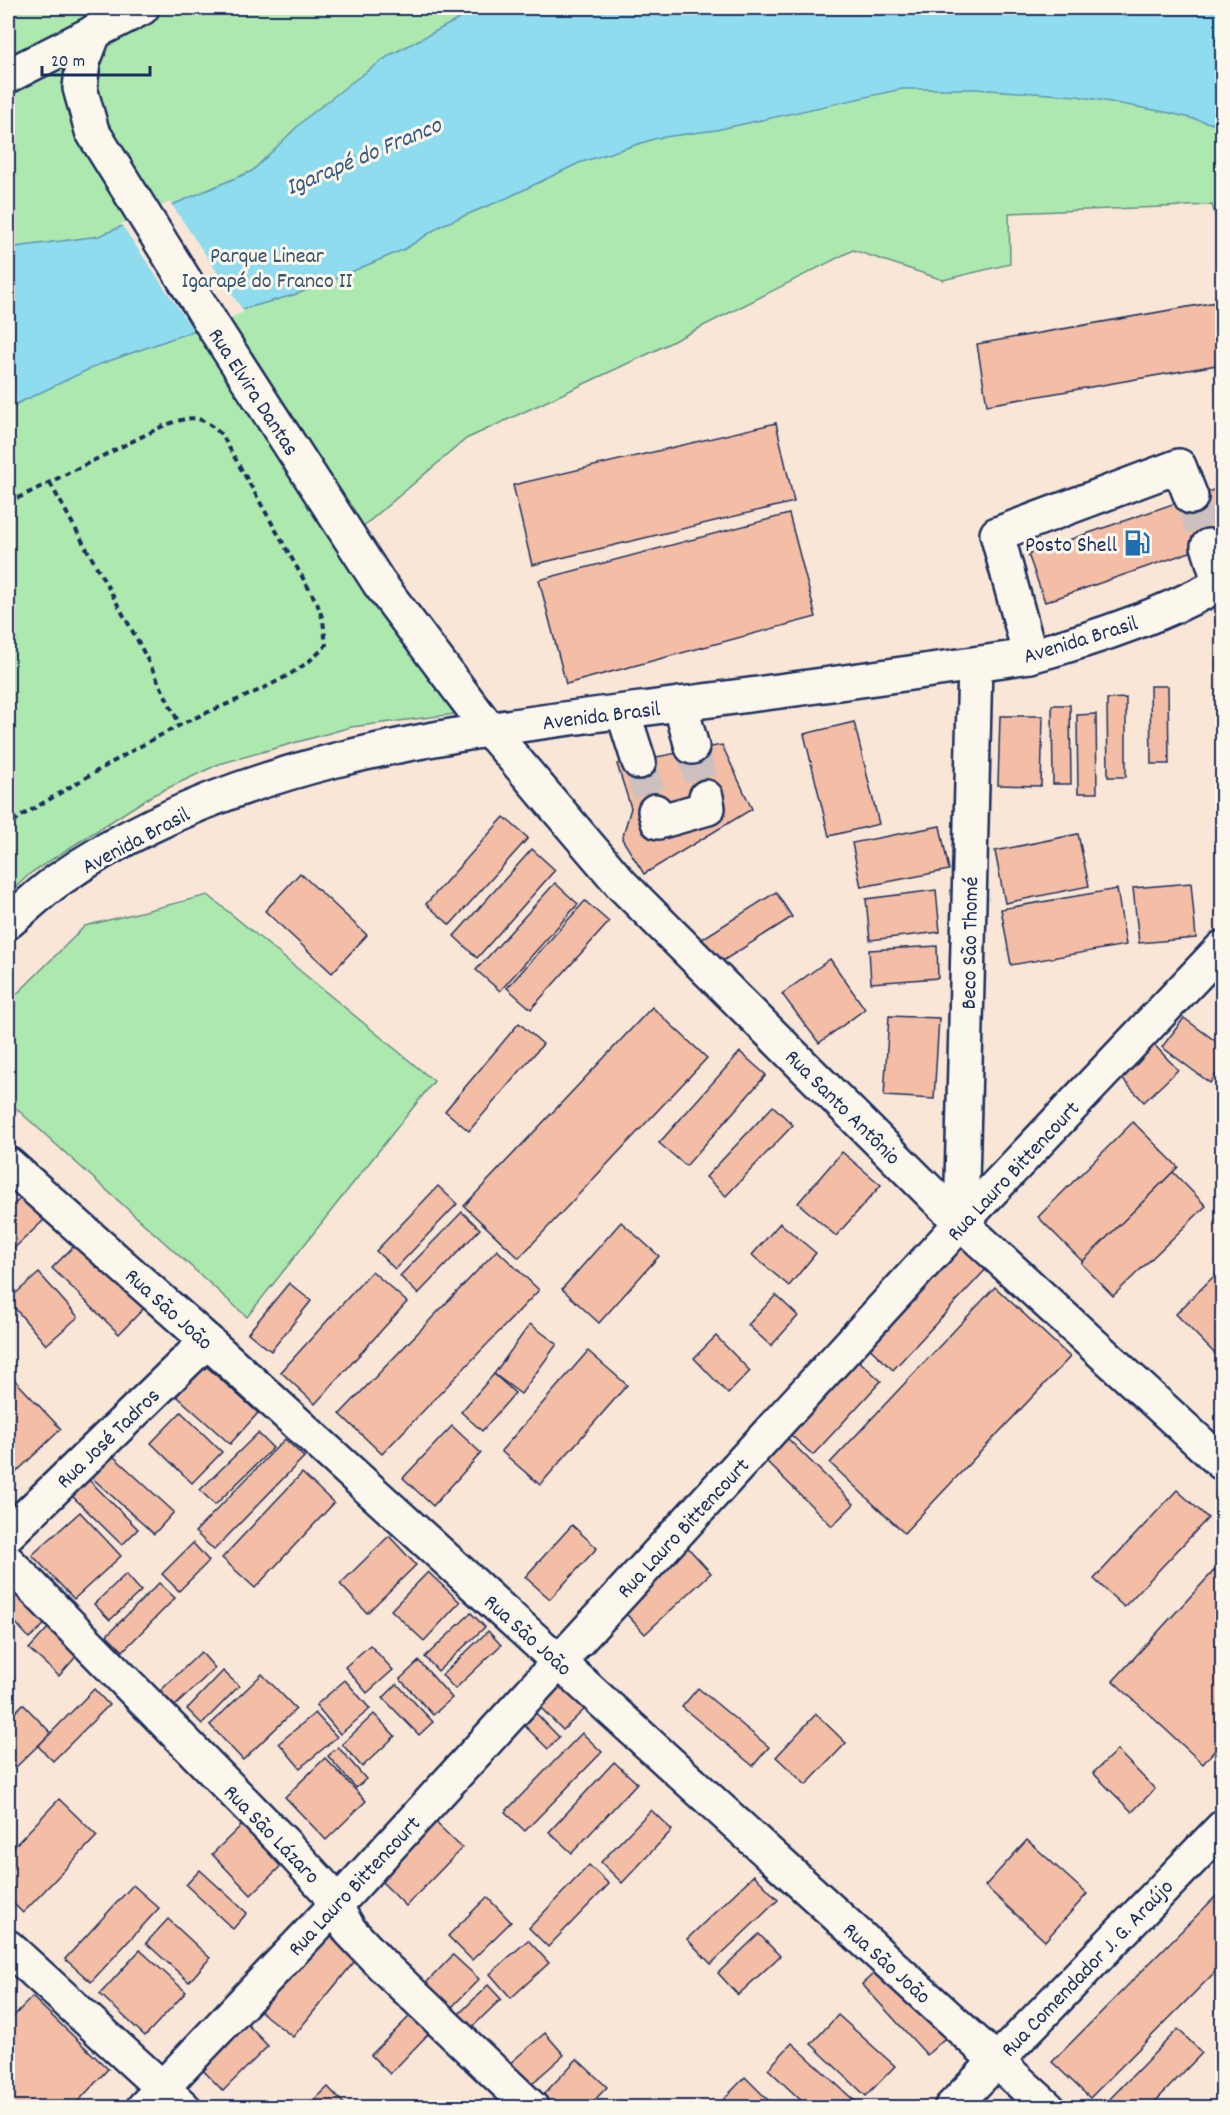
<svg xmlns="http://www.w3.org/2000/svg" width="1230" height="2115" font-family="Dekko,sans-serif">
	<rect width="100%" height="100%" fill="#f9e6d7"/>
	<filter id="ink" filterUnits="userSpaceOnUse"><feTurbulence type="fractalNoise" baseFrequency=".0167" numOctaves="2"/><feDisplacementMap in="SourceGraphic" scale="12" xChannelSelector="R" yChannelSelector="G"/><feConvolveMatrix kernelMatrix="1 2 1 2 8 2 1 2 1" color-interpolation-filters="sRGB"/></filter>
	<g filter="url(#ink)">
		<g fill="#ade9ae" stroke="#648c86" stroke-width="1.5">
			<polygon points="8,8 1222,8 1222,235 1212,205 1009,213 1010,264 943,280 853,250 648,354 466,439 339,547 455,714 351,727 219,764 151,796 32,872 8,894"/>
			<polygon points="208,895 434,1081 247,1317 8,1101 8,1003 85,926"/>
		</g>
		<polygon fill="#8edced" stroke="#6097b4" stroke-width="1.5" points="480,8 1222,8 1222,126 1170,113 1077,96 975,89 902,89 716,130 657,138 579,163 507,198 442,225 405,249 332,280 297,294 244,309 196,330 98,365 8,408 8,248 99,236 252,171 305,119 352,82 390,55"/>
		<polygon fill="#f9e6d7" points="170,202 244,312 195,333 121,224"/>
		<g fill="#f3bea5" stroke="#1b2f5e" stroke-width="1.5">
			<polygon points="1222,301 1222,364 987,405 977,344"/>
			<polygon points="776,423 794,502 532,565 513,485"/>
			<polygon points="1222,487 1222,541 1045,602 1028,554"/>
			<polygon points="789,514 816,617 566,684 539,580"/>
			<polygon points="1150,686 1168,686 1169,764 1151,764"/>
			<polygon points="1126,698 1126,777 1108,777 1107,699"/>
			<polygon points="1052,705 1070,705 1071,784 1053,784"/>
			<polygon points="1096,714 1097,793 1078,793 1077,715"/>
			<polygon points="1000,716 1043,716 1041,786 998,785"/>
			<polygon points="854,722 879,824 829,836 804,734"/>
			<polygon points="722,745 752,809 644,874 622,839 631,808 617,764"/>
			<polygon points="504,817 528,838 450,925 426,904"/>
			<polygon points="940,826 949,870 861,887 852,843"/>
			<polygon points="1078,834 1089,886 1005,903 995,851"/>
			<polygon points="532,849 555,870 477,958 454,936"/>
			<polygon points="300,873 367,935 332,973 265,911"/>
			<polygon points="555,883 578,904 500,991 476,970"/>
			<polygon points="1191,883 1196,938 1139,943 1133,888"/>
			<polygon points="1117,889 1126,945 1011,965 1001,909"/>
			<polygon points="936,890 940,932 870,940 866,899"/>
			<polygon points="776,892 792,917 718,964 702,939"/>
			<polygon points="585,901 609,922 531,1009 507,988"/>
			<polygon points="937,946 938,978 871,983 869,950"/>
			<polygon points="830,959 865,1009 819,1043 782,994"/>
			<polygon points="652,1007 707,1058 519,1258 464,1206"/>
			<polygon points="889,1016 939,1018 934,1099 884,1096"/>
			<polygon points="1184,1018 1222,1046 1222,1066 1210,1083 1162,1047"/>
			<polygon points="519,1023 543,1044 469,1131 445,1111"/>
			<polygon points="1144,1034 1178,1070 1144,1102 1110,1066"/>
			<polygon points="740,1052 766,1075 686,1166 659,1143"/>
			<polygon points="773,1106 793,1125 726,1196 706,1177"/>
			<polygon points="1133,1122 1178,1167 1083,1262 1038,1217"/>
			<polygon points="842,1152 881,1185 836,1236 798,1203"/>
			<polygon points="1173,1172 1206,1206 1113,1296 1081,1263"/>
			<polygon points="438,1186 457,1204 395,1269 376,1251"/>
			<polygon points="22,1197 44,1220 8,1254 8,1210"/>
			<polygon points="462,1212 480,1229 418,1294 400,1276"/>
			<polygon points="621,1222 659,1256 599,1323 562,1289"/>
			<polygon points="780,1223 816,1253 789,1286 752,1255"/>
			<polygon points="81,1239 147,1305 119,1334 52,1268"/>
			<polygon points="960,1241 988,1267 893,1370 864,1343"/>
			<polygon points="497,1250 539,1290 382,1454 340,1414"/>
			<polygon points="1222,1268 1222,1361 1176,1314"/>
			<polygon points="372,1271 407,1302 315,1404 281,1372"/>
			<polygon points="39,1273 78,1317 46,1345 8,1300"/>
			<polygon points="289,1283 311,1301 271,1351 248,1333"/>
			<polygon points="995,1287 1070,1357 904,1533 830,1463"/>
			<polygon points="776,1295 798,1316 771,1346 748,1325"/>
			<polygon points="530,1324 557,1344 521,1394 494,1374"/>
			<polygon points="716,1336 750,1371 728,1394 694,1358"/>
			<polygon points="847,1350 881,1381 813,1455 779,1424"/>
			<polygon points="588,1351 627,1385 540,1485 501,1451"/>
			<polygon points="198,1359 258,1413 230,1444 170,1390"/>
			<polygon points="8,1373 61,1429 8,1480"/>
			<polygon points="494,1374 515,1393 482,1431 461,1412"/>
			<polygon points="181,1412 222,1452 192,1483 151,1443"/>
			<polygon points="452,1426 481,1453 433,1506 403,1478"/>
			<polygon points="780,1431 854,1504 832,1526 758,1453"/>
			<polygon points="258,1433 273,1448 215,1505 200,1490"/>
			<polygon points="285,1439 304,1457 214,1550 195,1532"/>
			<polygon points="100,1444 174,1512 154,1534 80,1467"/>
			<polygon points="302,1473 334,1503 255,1588 222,1558"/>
			<polygon points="88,1479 138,1529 122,1545 72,1496"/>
			<polygon points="1177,1490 1208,1518 1124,1607 1094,1579"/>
			<polygon points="80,1512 121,1556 74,1599 32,1555"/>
			<polygon points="572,1525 597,1548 550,1599 525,1577"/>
			<polygon points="389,1536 416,1565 367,1613 340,1584"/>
			<polygon points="680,1539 711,1573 645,1634 614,1601"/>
			<polygon points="193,1543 209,1561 179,1591 162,1574"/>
			<polygon points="1222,1562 1222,1742 1203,1764 1113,1681"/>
			<polygon points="428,1572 460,1602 424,1641 391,1610"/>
			<polygon points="8,1574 53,1617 29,1638 8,1614"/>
			<polygon points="126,1574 141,1591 110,1620 94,1604"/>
			<polygon points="159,1583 175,1598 123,1651 107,1635"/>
			<polygon points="471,1613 485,1627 438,1671 425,1657"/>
			<polygon points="58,1617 87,1644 59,1676 29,1649"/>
			<polygon points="488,1631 501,1645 455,1689 442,1675"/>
			<polygon points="370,1645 393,1670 367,1693 345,1667"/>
			<polygon points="201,1652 215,1668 175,1706 160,1691"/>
			<polygon points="419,1661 452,1698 433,1715 400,1679"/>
			<polygon points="223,1671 239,1686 202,1724 187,1709"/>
			<polygon points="262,1674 296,1709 243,1760 210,1725"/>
			<polygon points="560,1678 588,1706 563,1730 536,1703"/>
			<polygon points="345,1680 370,1709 340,1734 316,1705"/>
			<polygon points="397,1684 433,1722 419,1735 383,1698"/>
			<polygon points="698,1688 769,1747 753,1766 682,1707"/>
			<polygon points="94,1689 109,1705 53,1761 38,1746"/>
			<polygon points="23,1704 51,1733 15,1768 8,1760 8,1719"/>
			<polygon points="531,1708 559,1737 548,1749 519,1720"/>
			<polygon points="315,1713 337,1737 300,1768 279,1743"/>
			<polygon points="374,1714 395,1736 362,1767 342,1744"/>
			<polygon points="816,1714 846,1743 806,1785 776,1757"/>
			<polygon points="582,1733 602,1752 525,1831 505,1812"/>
			<polygon points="338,1747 366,1779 356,1788 328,1756"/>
			<polygon points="1117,1750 1155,1789 1132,1812 1093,1773"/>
			<polygon points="325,1758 366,1801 326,1840 285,1797"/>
			<polygon points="614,1762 637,1783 572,1853 549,1832"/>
			<polygon points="59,1799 97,1836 23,1913 8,1898 8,1853"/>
			<polygon points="422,1809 462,1848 406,1906 367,1867"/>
			<polygon points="651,1810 672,1830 622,1883 601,1862"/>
			<polygon points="247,1820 287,1860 251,1895 212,1854"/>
			<polygon points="1027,1840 1087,1894 1045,1941 985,1886"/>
			<polygon points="589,1865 609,1884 548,1947 529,1928"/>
			<polygon points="200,1870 247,1913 233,1929 186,1885"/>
			<polygon points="754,1875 778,1900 711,1964 687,1939"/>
			<polygon points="133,1885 159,1908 91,1982 65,1959"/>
			<polygon points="1219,1893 1222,1896 1222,1965 1090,2098 1052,2062"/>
			<polygon points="487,1897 511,1922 472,1960 448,1936"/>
			<polygon points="168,1919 210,1958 189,1982 146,1943"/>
			<polygon points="328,1922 363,1951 293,2037 257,2009"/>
			<polygon points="759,1934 780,1956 738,1995 718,1973"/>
			<polygon points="528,1940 549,1963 511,1998 490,1974"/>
			<polygon points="140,1950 186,1992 145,2036 100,1994"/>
			<polygon points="453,1955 479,1979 452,2007 426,1983"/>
			<polygon points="881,1967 946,2037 927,2055 862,1984"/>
			<polygon points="488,1985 501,1999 470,2029 457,2016"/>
			<polygon points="32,1997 108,2069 72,2108 8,2108 8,2022"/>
			<polygon points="415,2011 433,2029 390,2074 371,2055"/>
			<polygon points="838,2015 895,2066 866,2096 811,2044"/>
			<polygon points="245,2022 268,2046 223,2091 200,2067"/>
			<polygon points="1178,2029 1202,2053 1149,2108 1101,2108"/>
			<polygon points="545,2033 564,2055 529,2086 509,2064"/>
			<polygon points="792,2043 860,2106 858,2108 809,2108 768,2069"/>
			<polygon points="577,2059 607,2087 587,2108 556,2108 543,2095"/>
			<polygon points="745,2077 776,2108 720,2108 718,2105"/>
			<polygon points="328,2087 348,2108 306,2108"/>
		</g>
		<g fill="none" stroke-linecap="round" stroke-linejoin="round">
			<g stroke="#cdc1bf" stroke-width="33" stroke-dasharray="33 16" stroke-linecap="butt">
				<polyline points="1191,497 1208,546"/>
				<polyline points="692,747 706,797"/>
				<polyline points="639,762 655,811"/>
			</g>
			<g stroke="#1b2f5e" stroke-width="38">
				<g id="minor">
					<polyline points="95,31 83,62 80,88 92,131 215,329 379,583 488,728 622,885 961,1223 1222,1463"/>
					<polyline points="1208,546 1220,584"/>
					<polyline points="1030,656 997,534 1179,466 1191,497"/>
					<polyline points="680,704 692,747"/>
					<polyline points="623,712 639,762"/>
					<polyline points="655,811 658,822 708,808 706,797"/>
					<polyline points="8,1164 207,1341 1048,2108"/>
					<polyline points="961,1223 975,664"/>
					<polyline points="8,1534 207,1341"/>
					<polyline points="8,1562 283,1842 325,1888 350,1931 385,1968 532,2108"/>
					<polyline points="8,1947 184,2108"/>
					<polyline points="143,2108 336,1905 961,1223 1222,948"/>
					<polyline points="951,2108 1222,1828"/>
				</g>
			</g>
			<g stroke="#1b2f5e" stroke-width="38">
				<g id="highway">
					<polyline points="8,76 142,8"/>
					<path d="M 8,922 C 24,909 40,893 57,881 C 236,755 462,732 672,705 C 792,690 911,673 1030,656 C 1097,638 1161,616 1222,583"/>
				</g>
			</g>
			<g stroke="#1b2f5e" stroke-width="4" stroke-dasharray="6 4.5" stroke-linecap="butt">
				<polyline points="50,483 138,641 180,725"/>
				<path d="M 8,503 L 163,426 C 193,415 199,414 222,435 L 317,603 L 323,620 L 326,645 C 294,683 226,702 182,724 C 127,752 74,785 21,816 L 8,827"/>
			</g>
			<use href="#minor" stroke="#fbf7ec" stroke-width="33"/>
			<use href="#highway" stroke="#fbf7ec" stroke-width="33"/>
		</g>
	</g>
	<defs>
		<g id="fuel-bare" transform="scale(2.07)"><path d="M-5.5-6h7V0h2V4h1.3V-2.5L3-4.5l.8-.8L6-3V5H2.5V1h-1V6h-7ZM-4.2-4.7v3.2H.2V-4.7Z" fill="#1f6fb2" stroke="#fbf7ec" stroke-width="2.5" paint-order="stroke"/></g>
	</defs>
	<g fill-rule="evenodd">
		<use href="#fuel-bare" x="1137" y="543"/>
	</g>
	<g text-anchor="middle" stroke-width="6" stroke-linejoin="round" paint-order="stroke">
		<g font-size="22" fill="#38546e" stroke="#fbf7ec">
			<text x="267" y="262">Parque Linear<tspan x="267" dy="25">Igarapé do Franco II</tspan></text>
		</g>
		<g font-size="22" fill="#1b2f5e" stroke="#fbf7ec">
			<text transform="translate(255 391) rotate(57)" y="8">Rua Elvira Dantas</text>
			<text transform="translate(1080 638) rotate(-17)" y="8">Avenida Brasil</text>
			<text transform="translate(601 714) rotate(-7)" y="8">Avenida Brasil</text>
			<text transform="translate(135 839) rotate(-28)" y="8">Avenida Brasil</text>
			<text transform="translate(968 943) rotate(-89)" y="8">Beco São Thomé</text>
			<text transform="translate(844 1106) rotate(45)" y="8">Rua Santo Antônio</text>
			<text transform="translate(1012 1170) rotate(-47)" y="8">Rua Lauro Bittencourt</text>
			<text transform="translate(170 1308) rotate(42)" y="8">Rua São João</text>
			<text transform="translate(107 1437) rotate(-44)" y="8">Rua José Tadros</text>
			<text transform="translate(682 1527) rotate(-47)" y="8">Rua Lauro Bittencourt</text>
			<text transform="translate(529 1634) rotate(42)" y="8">Rua São João</text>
			<text transform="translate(273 1833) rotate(46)" y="8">Rua São Lázaro</text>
			<text transform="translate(353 1885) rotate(-47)" y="8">Rua Lauro Bittencourt</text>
			<text transform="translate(888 1962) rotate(42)" y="8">Rua São João</text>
			<text transform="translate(1086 1967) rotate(-46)" y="8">Rua Comendador J. G. Araújo</text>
		</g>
		<g font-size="22" fill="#1b2f5e" stroke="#fbf7ec" text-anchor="end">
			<text x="1117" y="551">Posto Shell</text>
		</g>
		<g font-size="24" font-style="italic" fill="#385a82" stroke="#fbf7ec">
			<text transform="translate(363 155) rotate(-23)" y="8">Igarapé do Franco</text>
		</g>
	</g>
	<rect width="1230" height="2115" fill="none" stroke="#fbf7ec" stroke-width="30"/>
	<rect x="15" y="15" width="1200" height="2085" fill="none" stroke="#1b2f5e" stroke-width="2" filter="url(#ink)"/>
	<path d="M42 66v9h108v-9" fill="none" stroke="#1b2f5e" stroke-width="3"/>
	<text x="51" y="66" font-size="18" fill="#1b2f5e" stroke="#fbf7ec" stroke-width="4.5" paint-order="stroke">20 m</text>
</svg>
